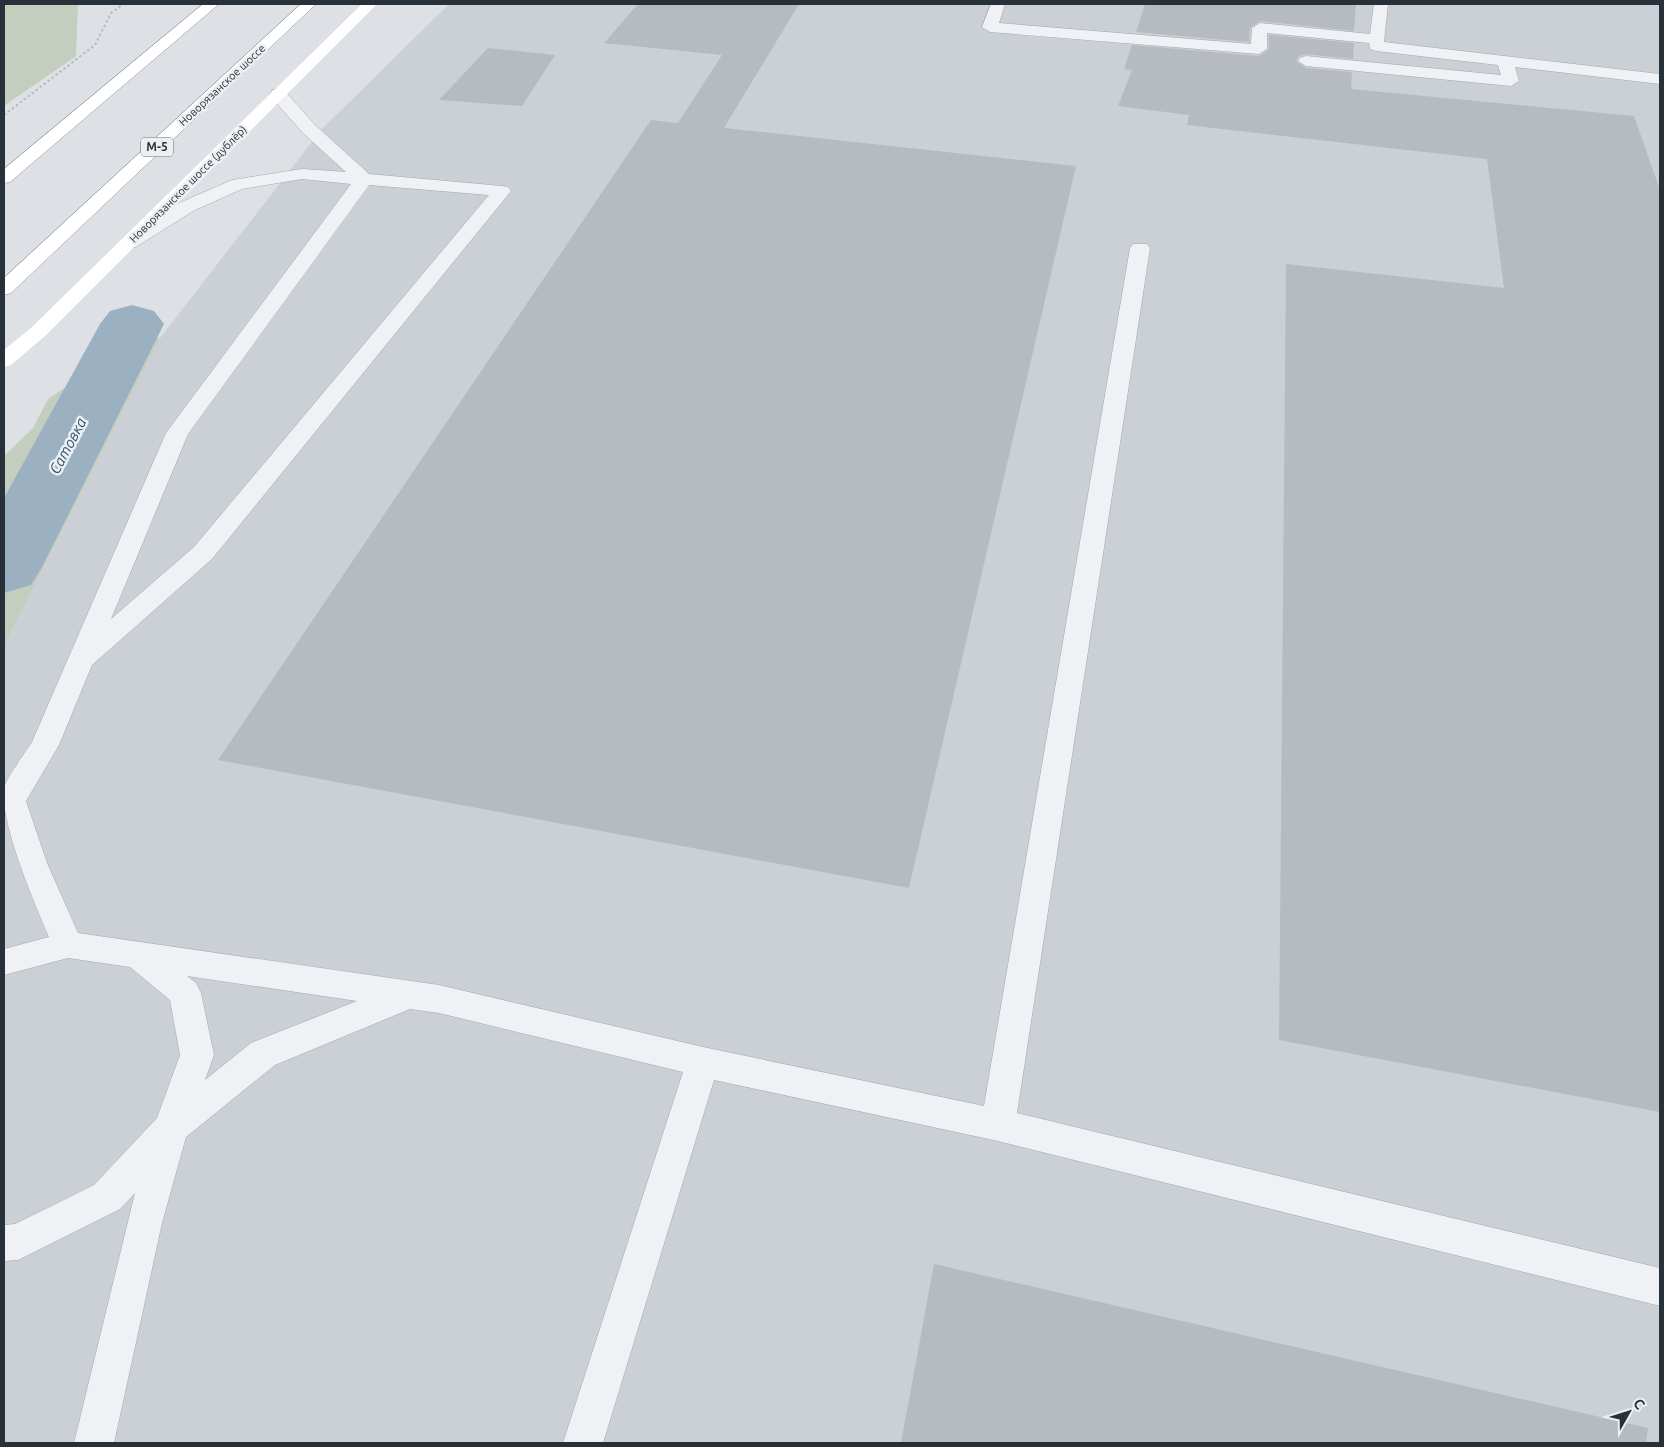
<svg xmlns="http://www.w3.org/2000/svg" width="1664" height="1447" font-family="Ubuntu,sans-serif">
	<rect width="100%" height="100%" fill="#dde1e5"/>
	<polygon fill="#cbd0d6" points="449,4 1660,4 1660,1443 4,1443 4,646 160,338 322,129"/>
	<g fill="#c4cebf">
		<polygon points="4,4 78,4 76,56 4,106"/>
		<polygon points="160,338 4,646 4,456 33,428 48,399 72,383 109,352 132,339"/>
	</g>
	<g fill="none" stroke-linecap="round" stroke-linejoin="round">
		<polygon fill="#9bb1c2" fill-rule="evenodd" points="132,305 154,311 164,324 42,567 31,585 4,593 4,498 100,324 110,311"/>
	</g>
	<g fill="#b5bbc1">
		<polygon points="638,4 799,4 724,128 1076,166 909,888 218,760 651,120 678,123 722,55 604,43"/>
		<polygon points="1145,4 1356,4 1354,31 1260,21 1250,28 1249,42 1136,32"/>
		<polygon points="1269,35 1354,43 1353,59 1306,54 1299,56 1296,61 1306,68 1352,72 1351,89 1634,116 1660,190 1660,1112 1279,1040 1286,264 1504,288 1487,159 1187,125 1189,115 1118,106 1132,70 1124,69 1132,45 1259,56 1269,49"/>
		<polygon points="488,48 555,55 522,106 439,100"/>
		<polygon points="934,1264 1648,1428 1646,1443 901,1443"/>
	</g>
	<g fill="none" stroke-linecap="round" stroke-linejoin="round">
		<g stroke="#a3a8ae" stroke-width="1">
			<g id="lane">
				<polygon points="991,4 1005,4 999,23 1251,44 1252,28 1260,23 1370,34 1374,4 1388,4 1384,42 1660,74 1660,84 1515,67 1519,81 1511,86 1306,66 1298,61 1300,58 1306,56 1501,75 1498,65 1376,51 1370,49 1369,43 1267,33 1267,49 1259,54 990,32 982,27"/>
				<path d="M 278,89 L 284,90 L 315,125 L 369,174 L 502,186 L 508,187 L 511,191 L 212,559 L 92,665 L 59,745 L 26,801 L 47,863 L 78,933 L 439,985 L 703,1047 L 984,1106 L 1130,248 L 1133,244 L 1147,244 L 1150,248 L 1017,1113 L 1660,1268 L 1660,1306 L 998,1141 L 714,1080 L 603,1443 L 563,1443 L 683,1072 L 439,1013 L 410,1009 L 275,1065 L 186,1137 L 162,1223 L 114,1443 L 74,1443 L 135,1193 L 120,1209 L 18,1260 L 4,1261 L 4,1225 L 15,1224 L 94,1185 L 157,1118 L 180,1055 L 170,1000 L 130,967 L 68,958 L 4,975 L 4,949 L 49,937 C 34,902 0,823 4,788 C 7,777 25,753 32,742 L 166,433 L 351,184 L 302,179 L 242,189 L 193,211 L 136,247 L 122,247 L 119,243 L 122,239 L 179,203 L 232,180 L 302,169 L 346,172 L 303,133 L 272,98 L 270,94 L 272,90 ZM 369,185 L 489,195 L 194,547 L 111,619 L 188,434 ZM 187,976 L 357,1001 L 251,1043 L 205,1080 L 214,1055 L 201,993 L 196,983 Z"/>
			</g>
		</g>
		<g stroke="#86909a" stroke-width="1">
			<g id="highway">
				<polygon points="203,4 219,4 10,182 4,183 4,169"/>
				<polygon points="301,4 316,4 11,293 4,295 4,278"/>
			</g>
		</g>
		<polyline stroke="#b7bbc0" stroke-width="2" stroke-dasharray="2.5 2.5" stroke-linecap="butt" points="4,115 95,45 111,13 123,4"/>
		<use href="#lane" fill="#eff1f4" fill-rule="evenodd"/>
		<polygon fill="#fff" fill-rule="evenodd" points="362,4 377,4 45,336 11,365 4,367 4,350 31,328"/>
		<use href="#highway" fill="#fff" fill-rule="evenodd"/>
	</g>
	<g text-anchor="middle" stroke-width="5" stroke-linejoin="round" paint-order="stroke">
		<g font-size="11" fill="#28303a" stroke="#ecf0f3">
			<text transform="translate(222 85) rotate(-43)" y="4">Новорязанское шоссе</text>
			<text transform="translate(188 184) rotate(-45)" y="4">Новорязанское шоссе (дублёр)</text>
		</g>
		<rect fill="#ecf0f3" stroke="#636a72" stroke-width="1" x="141" y="137.5" width="32" height="19" rx="4"/>
		<g font-size="12" font-weight="bold" fill="#28303a">
			<text x="157" y="151">М-5</text>
		</g>
		<g font-size="15" font-style="italic" fill="#375269" stroke="#ecf0f3">
			<text transform="translate(68 446) rotate(-62)" y="5">Сатовка</text>
		</g>
	</g>
	<rect width="1664" height="1447" fill="none" stroke="#28303a" stroke-width="10"/>
	<g transform="translate(1629 1412) rotate(51)" stroke="#ecf0f3" stroke-width="4" paint-order="stroke">
	<path d="M0-4L9 19L0 12L-9 19Z" fill="#28303a"/>
	<text y="-8" font-size="14" font-weight="bold" text-anchor="middle" fill="#28303a">С</text>
	</g>
</svg>
